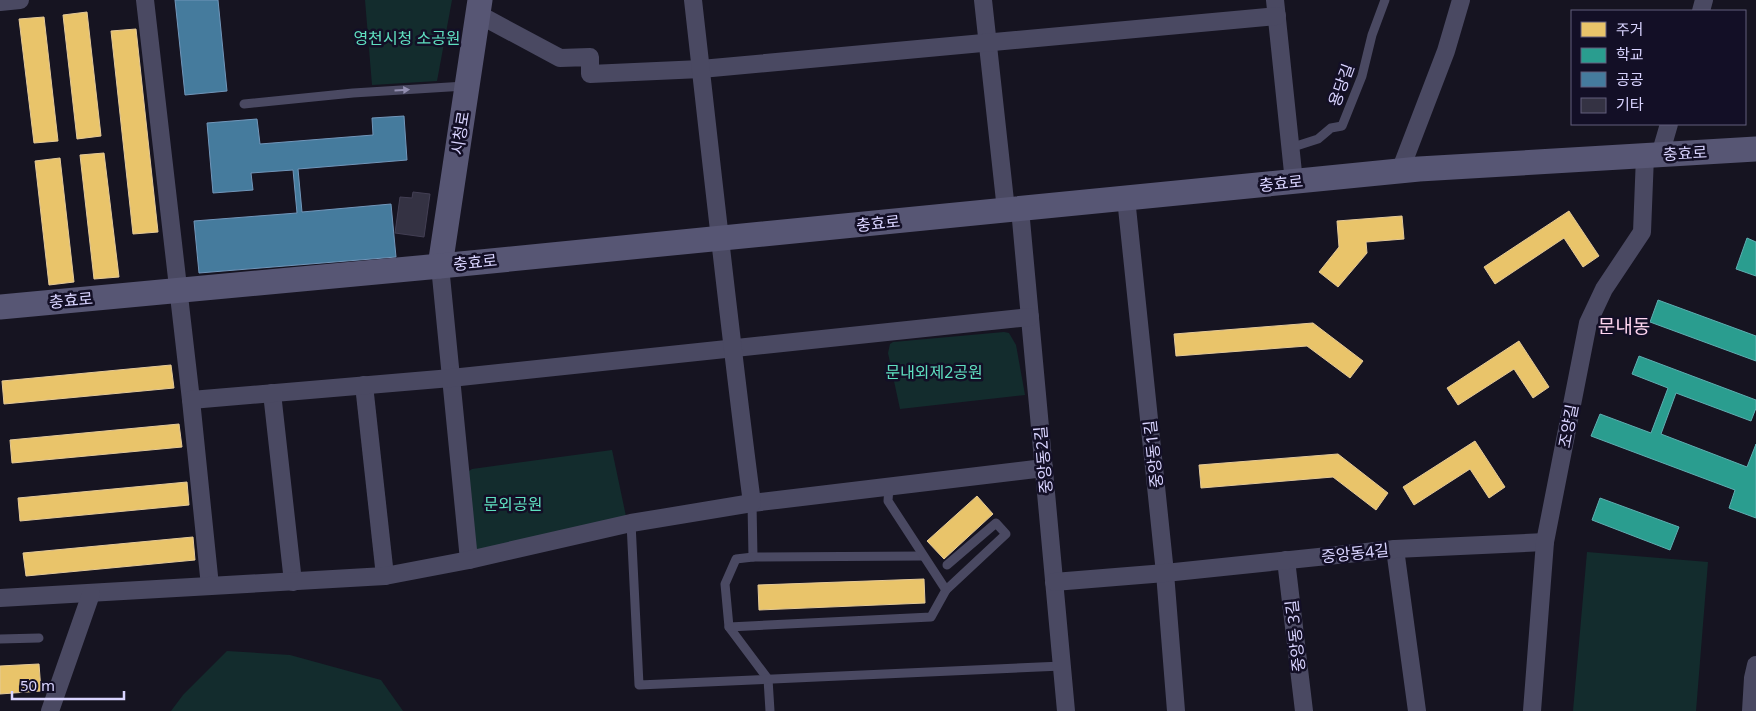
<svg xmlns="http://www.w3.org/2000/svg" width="1756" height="711" font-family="'Noto Sans','Noto Sans KR',sans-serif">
	<rect width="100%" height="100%" fill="#161421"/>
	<g fill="#132c2d">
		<polygon points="365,0 452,0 437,81 372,85"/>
		<polygon points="1004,332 1009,333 1016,345 1025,395 900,409 888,353 890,344 893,342"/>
		<polygon points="612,450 627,521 475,554 469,480 469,471 472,469"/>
		<polygon points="1587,552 1708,562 1696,711 1573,711"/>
		<polygon points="227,651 290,655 381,680 403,711 171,711 183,695"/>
	</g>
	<g fill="#e9c46a" stroke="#e4c997">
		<polygon points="87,12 101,136 77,139 63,15"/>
		<polygon points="44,17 58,141 34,143 19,19"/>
		<polygon points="136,29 158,232 133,234 111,31"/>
		<polygon points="104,153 119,277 94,279 80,155"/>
		<polygon points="60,158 74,282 49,285 35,161"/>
		<polygon points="1569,211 1599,256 1583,267 1564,238 1495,284 1484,267"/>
		<polygon points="1402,216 1404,239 1366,242 1367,253 1338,287 1319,272 1339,247 1337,221"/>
		<polygon points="1313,323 1363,361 1350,378 1307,346 1176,356 1174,334"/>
		<polygon points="1519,341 1549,387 1533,398 1514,369 1458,405 1447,388"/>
		<polygon points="171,365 174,388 4,404 2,381"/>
		<polygon points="179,424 182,447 12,463 10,440"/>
		<polygon points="1475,441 1505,487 1489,498 1470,469 1414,505 1403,487"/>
		<polygon points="1338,454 1388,493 1376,510 1333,477 1201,488 1199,465"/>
		<polygon points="187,482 189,505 20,521 18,498"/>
		<polygon points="977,496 993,514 944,559 927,541"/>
		<polygon points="193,537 195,560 26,576 23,553"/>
		<polygon points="924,579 925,603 759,610 758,585"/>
		<polygon points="39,664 41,691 0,694 0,666"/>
	</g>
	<g fill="#2a9d8f" stroke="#5eaeb1">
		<polygon points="1747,238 1756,242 1756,276 1736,269"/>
		<polygon points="1658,300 1756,336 1756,361 1650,322"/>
		<polygon points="1639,356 1756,400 1756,408 1751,421 1676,393 1661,434 1747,467 1756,444 1756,518 1729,508 1735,490 1591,436 1600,414 1651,433 1668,388 1632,374"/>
		<polygon points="1600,498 1679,527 1670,550 1592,520"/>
	</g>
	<g fill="#457b9d" stroke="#7196ba">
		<polygon points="175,0 218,0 227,91 185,95"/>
		<polygon points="404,116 407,160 298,169 302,212 391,204 396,257 199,273 194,221 297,213 293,170 251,173 253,190 213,193 207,123 257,119 260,144 373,135 372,118"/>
	</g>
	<polygon fill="#343243" stroke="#433f54" points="413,192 430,194 424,237 395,233 400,197 412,198"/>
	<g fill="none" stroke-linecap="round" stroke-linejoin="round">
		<g stroke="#4a4962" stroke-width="9">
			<polyline points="244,104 353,93 465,86"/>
			<polyline points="1290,148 1318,139 1331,128 1342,126 1362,76 1372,35 1385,0"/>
			<polyline points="752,503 753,557 736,559 725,584 729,627 768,679 770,711"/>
			<polyline points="631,523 639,685 1062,666"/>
			<polyline points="753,557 922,556"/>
			<polyline points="946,590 1006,534 996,523 947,565"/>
			<polyline points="729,627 931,617 946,590 888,501 889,487"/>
			<polyline points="0,639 39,638"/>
		</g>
		<g stroke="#4a4962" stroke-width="18">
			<polyline points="145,0 191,400"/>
			<polyline points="983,0 1006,210"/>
			<polyline points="1275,0 1294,182"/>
			<polyline points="0,2 20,0"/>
			<polyline points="1701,11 1704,0"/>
			<polyline points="478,14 560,58 590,57 590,74 701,69 1277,16"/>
			<polyline points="1660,155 1669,124"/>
			<polyline points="1400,171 1446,51 1461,0"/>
			<polyline points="1126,198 1165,573 1176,711"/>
			<polyline points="1020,209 1066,711"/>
			<polyline points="440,266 469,560"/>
			<polyline points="364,385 385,576"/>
			<polyline points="272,393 293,582"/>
			<polyline points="752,503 1044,468"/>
			<polyline points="1395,549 1417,711"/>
			<polyline points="1286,560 1304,711"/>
			<polyline points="1054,582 1165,573 1395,549 1545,542"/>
			<polyline points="210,586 191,400 451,378 1030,317"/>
			<path d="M 0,598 L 385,576 L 469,560 L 631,523 L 752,503 C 730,336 712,168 693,0"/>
			<polyline points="50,711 91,594"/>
			<polyline points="1532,711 1545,542 1588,323 1604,289 1642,232 1645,156"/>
			<polyline points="1751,711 1753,678 1756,665"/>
		</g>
		<g stroke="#575674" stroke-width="25">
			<polyline points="440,266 480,0"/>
			<polyline points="0,307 440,266 1419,169 1756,149"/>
		</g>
	</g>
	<defs><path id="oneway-solid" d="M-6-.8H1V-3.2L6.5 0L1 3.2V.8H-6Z" transform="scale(1.25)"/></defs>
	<use fill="#928eb0" href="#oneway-solid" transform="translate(402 90) rotate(-3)"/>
	<g text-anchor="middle" stroke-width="5" stroke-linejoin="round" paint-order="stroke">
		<g font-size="16" fill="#5fe0c0" stroke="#130f26">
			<text x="407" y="44">영천시청 소공원</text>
			<text x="934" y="378">문내외제2공원</text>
			<text x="513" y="510">문외공원</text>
		</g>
		<g font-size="16" fill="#d9d4ff" stroke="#130f26">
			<text transform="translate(1341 85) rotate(-70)" y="6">용당길</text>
			<text transform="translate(460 133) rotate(-81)" y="6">시청로</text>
			<text transform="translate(1685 153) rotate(-3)" y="6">충효로</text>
			<text transform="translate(1281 183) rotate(-6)" y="6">충효로</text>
			<text transform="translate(878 223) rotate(-6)" y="6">충효로</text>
			<text transform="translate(475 262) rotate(-6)" y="6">충효로</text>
			<text transform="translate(71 300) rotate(-5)" y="6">충효로</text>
			<text transform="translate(1568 426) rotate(-79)" y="6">조양길</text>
			<text transform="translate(1153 454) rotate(-96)" y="6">중앙동1길</text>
			<text transform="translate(1043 460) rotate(-95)" y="6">중앙동2길</text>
			<text transform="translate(1355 553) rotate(-6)" y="6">중앙동4길</text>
			<text transform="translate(1295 636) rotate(-96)" y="6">중앙동 3길</text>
		</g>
		<g font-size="19" fill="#ffd6f0" stroke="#130f26">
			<text x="1624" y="333">문내동</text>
		</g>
	</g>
	<rect x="1571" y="10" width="175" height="115" fill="#130f26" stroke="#625e7d"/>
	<rect x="1581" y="22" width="25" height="15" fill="#e9c46a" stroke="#625e7d"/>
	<text x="1616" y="35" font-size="15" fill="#d9d4ff">주거</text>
	<rect x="1581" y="48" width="25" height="15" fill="#2a9d8f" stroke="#625e7d"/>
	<text x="1616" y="60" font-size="15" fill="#d9d4ff">학교</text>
	<rect x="1581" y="72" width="25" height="15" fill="#457b9d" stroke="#625e7d"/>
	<text x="1616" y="85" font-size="15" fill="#d9d4ff">공공</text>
	<rect x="1581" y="98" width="25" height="15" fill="#343243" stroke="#625e7d"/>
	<text x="1616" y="110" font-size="15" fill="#d9d4ff">기타</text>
	<path d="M12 691v8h112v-8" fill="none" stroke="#d9d4ff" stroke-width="2.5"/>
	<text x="20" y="691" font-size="15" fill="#d9d4ff" stroke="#130f26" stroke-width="4" paint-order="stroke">50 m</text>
</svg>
